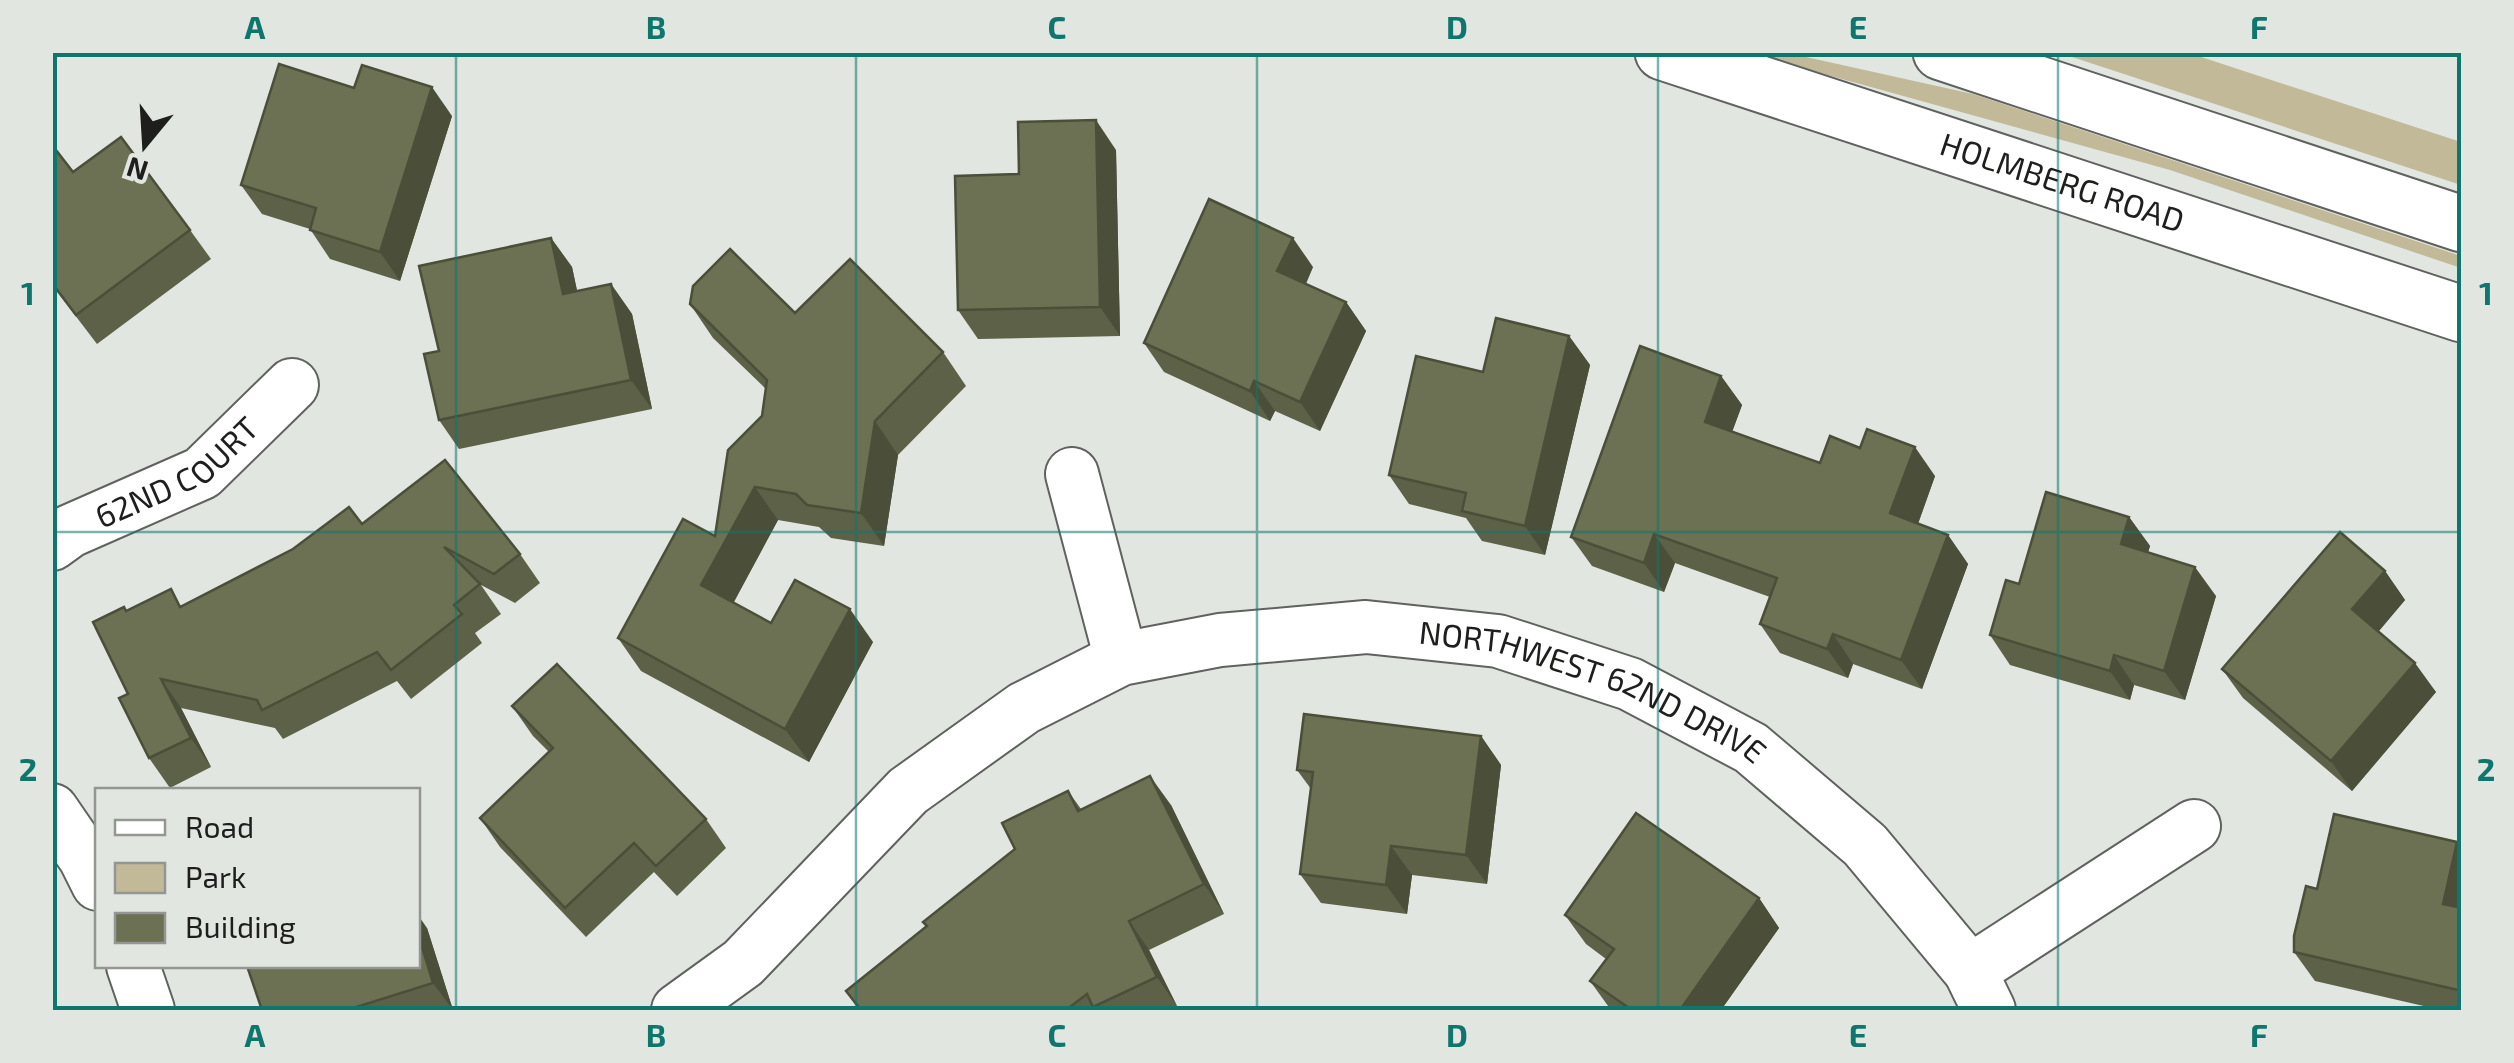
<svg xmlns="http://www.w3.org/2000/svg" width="2514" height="1063" font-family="'Exo 2',sans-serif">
	<rect width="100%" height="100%" fill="#e2e6e1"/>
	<g fill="#c1b998">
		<polygon points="1748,53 1788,53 1973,94 2461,256 2461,268 2170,170"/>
		<polygon points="2060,53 2189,53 2461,142 2461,185"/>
	</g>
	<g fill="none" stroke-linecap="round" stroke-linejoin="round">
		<g stroke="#5f625e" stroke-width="56">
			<g id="minor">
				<polyline points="1072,474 1121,659"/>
				<path id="s1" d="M 52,544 L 70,531 L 202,473 L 292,385"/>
				<polyline points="52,810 85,858 98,884"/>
				<polyline points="133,966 148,1010"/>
				<polyline points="1970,971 2194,826"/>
				<path id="s2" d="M 678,1010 L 743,963 L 908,791 L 1024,708 L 1121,659 L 1220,640 L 1366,627 L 1498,641 L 1630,684 L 1751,748 L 1865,845 L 1970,971 L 1989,1010"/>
			</g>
		</g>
		<g stroke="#5f625e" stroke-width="59">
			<g id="tertiary">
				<path id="s3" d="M 1663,52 L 2462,314"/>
				<polyline points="1941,52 2462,224"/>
			</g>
		</g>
		<use href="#minor" stroke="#fff" stroke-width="52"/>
		<use href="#tertiary" stroke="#fff" stroke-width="55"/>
	</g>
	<g fill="#5c6147">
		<polygon points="354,88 452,116 400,281 330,259 310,229 262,214 241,185"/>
		<polygon points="52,145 73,172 190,230 211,259 97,344 52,285"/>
		<polygon points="1116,150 1120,336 978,339 958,310 1019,174"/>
		<polygon points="551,238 572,267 577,291 611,284 632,314 652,409 459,449 439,420 439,351"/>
		<polygon points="1313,267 1306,284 1346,302 1366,331 1320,431 1275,411 1270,421 1164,372 1144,343"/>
		<polygon points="690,304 795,313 943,352 966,386 898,455 884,546 831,538 819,527 778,520 734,602 771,623 873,642 809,762 641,671 618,638 715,536 762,416 766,389 713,338"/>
		<polygon points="1569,336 1590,365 1545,555 1482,541 1466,518 1409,504 1389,475 1483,372"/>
		<polygon points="1721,376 1742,405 1732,432 1820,463 1935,476 1918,524 1948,535 1968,564 1922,689 1853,664 1848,678 1780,653 1760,624 1770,597 1675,563 1664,592 1592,566 1571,537"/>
		<polygon points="2129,517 2150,546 2148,552 2216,596 2185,700 2134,685 2130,700 2010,665 1990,635 2019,584"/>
		<polygon points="362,524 520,554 540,583 515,603 481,585 501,614 475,633 482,643 411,699 397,681 283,739 275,728 181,708 211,767 170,788 149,758 128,694 127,611 182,606"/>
		<polygon points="2385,571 2405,600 2378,632 2436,692 2352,791 2243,698 2222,669"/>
		<polygon points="512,706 706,819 726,848 677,896 654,872 586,937 500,847 480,818 549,752 533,736"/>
		<polygon points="1481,736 1501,765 1487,884 1412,875 1407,914 1321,903 1300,874 1311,789 1297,770"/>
		<polygon points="1068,791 1081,809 1171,805 1224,914 1149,950 1177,1006 1168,1010 859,1010 846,991 926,926 1015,849"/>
		<polygon points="2462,848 2462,1010 2441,1010 2315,981 2294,952 2317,889"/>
		<polygon points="1759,898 1779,928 1721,1010 1611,1010 1590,981 1606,959 1586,944 1565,915"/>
		<polygon points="427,928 453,1010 262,1010"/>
	</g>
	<g fill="#4b4f39">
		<polygon points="432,87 452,116 400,281 380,252"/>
		<polygon points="1096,120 1116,150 1120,336 1100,307"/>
		<polygon points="551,238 572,267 584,323 563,294"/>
		<polygon points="1293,238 1313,267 1298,300 1277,271"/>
		<polygon points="611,284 632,314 652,409 631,380"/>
		<polygon points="1346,302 1366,331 1320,431 1300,402"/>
		<polygon points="1569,336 1590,365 1545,555 1525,526"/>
		<polygon points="1721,376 1742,405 1725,451 1705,422"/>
		<polygon points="1254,381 1275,411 1270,421 1250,391"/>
		<polygon points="875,421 898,455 884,546 861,513"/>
		<polygon points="1915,447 1935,476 1911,543 1890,513"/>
		<polygon points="755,487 778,520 725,618 701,585"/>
		<polygon points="2129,517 2150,546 2142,573 2121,544"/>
		<polygon points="1654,534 1675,563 1664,592 1644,563"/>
		<polygon points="1948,535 1968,564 1922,689 1901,660"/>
		<polygon points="2195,567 2216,596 2185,700 2164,671"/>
		<polygon points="2385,571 2405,600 2373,638 2352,609"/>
		<polygon points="850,609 873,642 809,762 785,729"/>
		<polygon points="1833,634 1853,664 1848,678 1827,649"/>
		<polygon points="2114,655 2134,685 2130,700 2110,671"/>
		<polygon points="2415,663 2436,692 2352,791 2331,761"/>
		<polygon points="161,679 181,708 211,767 191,738"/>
		<polygon points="1481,736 1501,765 1487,884 1466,855"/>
		<polygon points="1150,776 1171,805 1224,914 1204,884"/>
		<polygon points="2457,842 2462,848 2462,930 2443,904"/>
		<polygon points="1391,846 1412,875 1407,914 1386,885"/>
		<polygon points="1759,898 1779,928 1721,1010 1680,1010"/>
		<polygon points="418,915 427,928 453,1010 433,983 418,934"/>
		<polygon points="1129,921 1149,950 1177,1006 1157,977"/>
	</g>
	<g fill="#6b7152" stroke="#4b4f39" stroke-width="2.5">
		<polygon points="279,64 354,88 362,65 432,87 380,252 310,230 316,208 241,185"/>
		<polygon points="1096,120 1100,307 958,310 955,176 1019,174 1018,122"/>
		<polygon points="121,137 190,230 76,315 52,283 52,145 73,172"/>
		<polygon points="1209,199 1293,238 1277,271 1346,302 1300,402 1254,381 1250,391 1144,343"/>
		<polygon points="551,238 563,294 611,284 631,380 439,420 424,354 439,351 419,266"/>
		<polygon points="730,249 795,313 850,259 943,352 875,421 861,513 807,505 796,494 755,487 701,585 771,623 795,580 850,609 785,729 618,638 683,519 715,536 728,450 762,416 767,380 690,304 693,286"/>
		<polygon points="1496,318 1569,336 1525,526 1462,511 1466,493 1389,475 1416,356 1483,372"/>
		<polygon points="1640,346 1721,376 1705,422 1820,463 1830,436 1860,448 1867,429 1915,447 1890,513 1948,535 1901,660 1833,634 1827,649 1760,624 1777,578 1654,534 1644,563 1571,537"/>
		<polygon points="445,460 520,554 494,574 444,547 480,584 454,605 462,614 391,670 377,652 262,710 257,700 161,679 191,738 149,758 119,698 128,694 93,622 124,607 126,611 171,589 180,607 293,549 349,507 362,524"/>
		<polygon points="2046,492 2129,517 2121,544 2195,567 2164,671 2114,655 2110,671 1990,635 2006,580 2019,584"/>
		<polygon points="2340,532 2385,571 2352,609 2415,663 2331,761 2222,669"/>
		<polygon points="557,664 706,819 656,866 634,843 565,908 480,818 553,748 512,706"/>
		<polygon points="1304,714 1481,736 1466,855 1391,846 1386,885 1300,874 1313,772 1297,770"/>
		<polygon points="1150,776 1204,884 1129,921 1157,977 1093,1007 1087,994 1066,1010 861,1010 846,991 927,926 923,922 1015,849 1002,823 1068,791 1078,811"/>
		<polygon points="1636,813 1759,898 1680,1010 1632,1010 1590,981 1614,949 1565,915"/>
		<polygon points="2334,814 2457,842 2443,904 2462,908 2462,991 2294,952 2294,936 2306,886 2317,889"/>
		<polygon points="418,934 433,983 347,1010 262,1010 247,966 418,966"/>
	</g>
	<path fill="none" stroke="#0f766e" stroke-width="2.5" stroke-opacity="0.55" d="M 456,52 L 456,1010M 856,52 L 856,1010M 1257,52 L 1257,1010M 1658,52 L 1658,1010M 2058,52 L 2058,1010M 52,532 L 2462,532"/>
	<g text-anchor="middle" stroke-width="10" stroke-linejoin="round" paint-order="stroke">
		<g font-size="32" fill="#1e1f1d" stroke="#e2e6e1">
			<text dy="11" stroke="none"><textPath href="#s3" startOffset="420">HOLMBERG ROAD</textPath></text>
			<text dy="11" stroke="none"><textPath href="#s1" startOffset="145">62ND COURT</textPath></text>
			<text dy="11" stroke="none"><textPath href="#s2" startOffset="1055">NORTHWEST 62ND DRIVE</textPath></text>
		</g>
	</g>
	<rect width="2514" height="1063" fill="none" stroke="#e2e6e1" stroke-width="110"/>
	<rect x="95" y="788" width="325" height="180" fill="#e2e6e1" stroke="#949693" stroke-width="2.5"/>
	<rect x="115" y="820" width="50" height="15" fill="#ffffff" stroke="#949693" stroke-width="2.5"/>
	<text x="185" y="838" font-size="30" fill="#1e1f1d">Road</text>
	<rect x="115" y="863" width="50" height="30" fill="#c1b998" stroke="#949693" stroke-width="2.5"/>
	<text x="185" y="888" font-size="30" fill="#1e1f1d">Park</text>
	<rect x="115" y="913" width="50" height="30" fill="#6b7152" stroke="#949693" stroke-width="2.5"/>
	<text x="185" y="938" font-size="30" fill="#1e1f1d">Building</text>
	<g transform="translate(145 145) rotate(198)" stroke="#e2e6e1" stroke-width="8" paint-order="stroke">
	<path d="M0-8L18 38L0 25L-18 38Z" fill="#1e1f1d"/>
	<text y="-15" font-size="28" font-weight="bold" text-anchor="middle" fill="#1e1f1d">N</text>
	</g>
	<rect x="55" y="55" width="2404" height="953" fill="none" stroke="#0f766e" stroke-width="4"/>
	<g font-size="32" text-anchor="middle" font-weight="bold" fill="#0f766e">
		<text x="255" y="39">A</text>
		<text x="656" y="39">B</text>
		<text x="1057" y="39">C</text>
		<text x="1457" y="39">D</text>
		<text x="1858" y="39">E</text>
		<text x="2259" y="39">F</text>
		<text x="28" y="305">1</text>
		<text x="2486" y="305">1</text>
		<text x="28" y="781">2</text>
		<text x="2486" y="781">2</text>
		<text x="255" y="1047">A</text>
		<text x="656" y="1047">B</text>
		<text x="1057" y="1047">C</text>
		<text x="1457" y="1047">D</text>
		<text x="1858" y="1047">E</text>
		<text x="2259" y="1047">F</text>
	</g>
</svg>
